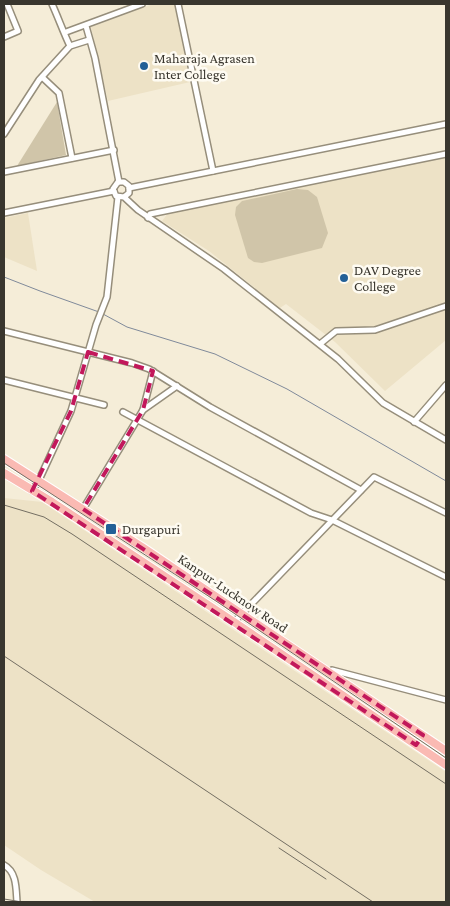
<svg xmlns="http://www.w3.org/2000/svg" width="450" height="906" font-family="'Crimson Pro',serif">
	<rect width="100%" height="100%" fill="#f5edd8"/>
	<g fill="#ede2c6">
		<polygon points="153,4 175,4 190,82 108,101 91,27"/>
		<polygon points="446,157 446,340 385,391 335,342 286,304 280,308 209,251 162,221 168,213"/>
		<polygon points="28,213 37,271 4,257 4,218"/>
		<polygon points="4,498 42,502 446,772 446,902 95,902 41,870 4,845"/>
	</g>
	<g fill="#d0c5a9">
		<polygon points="57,102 66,155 17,166"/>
		<polygon points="297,189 308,190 317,197 328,233 322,248 262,263 254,262 248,258 235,215 236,207 242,201"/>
	</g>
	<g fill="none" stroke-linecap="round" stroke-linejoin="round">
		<g stroke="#808a9a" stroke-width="1">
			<polyline points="4,277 40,291 99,312"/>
			<polyline points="103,314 127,327 215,354 287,389 446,481"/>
		</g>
		<g stroke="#968e7b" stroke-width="8">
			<g id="street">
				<path d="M 52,4 C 58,17 64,34 70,46"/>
				<polyline points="178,4 213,171"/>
				<polyline points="86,26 95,58 119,182"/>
				<polyline points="66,32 142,4"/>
				<polyline points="4,37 18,31 7,4"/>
				<polyline points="42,77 59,93 72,158"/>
				<polyline points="4,134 39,80 70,46 89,40"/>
				<polyline points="4,172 114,150"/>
				<polyline points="129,188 446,124"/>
				<polyline points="124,197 129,193 129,186 124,182 118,182 113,189 116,196 124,197 138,210 224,269 338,359 383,403 446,440"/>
				<polyline points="4,213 114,191"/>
				<polyline points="148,218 150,214 446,154"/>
				<polyline points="4,331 132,363 149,369 210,407 361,490"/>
				<polyline points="320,344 336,331 375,330 446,306"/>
				<polyline points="4,380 104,405"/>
				<polyline points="143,410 177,386"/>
				<polyline points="123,412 311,513 332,520 446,577"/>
				<polyline points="414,422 446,385"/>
				<polyline points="32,491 39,480 71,411 96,325 107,297 118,197"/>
				<polyline points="83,509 143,410 153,371"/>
				<polyline points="234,622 374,477 446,513"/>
				<polyline points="330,672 332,670 446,700"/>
				<path d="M 4,865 C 17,872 16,889 17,902"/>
			</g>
		</g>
		<g stroke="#fff" stroke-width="10">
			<g id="primary">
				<polyline points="4,459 142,547 446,751"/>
				<polyline points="4,473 52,502 234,622 446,765"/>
			</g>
		</g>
		<use href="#street" stroke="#fff" stroke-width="5"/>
		<use href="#primary" stroke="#fabab3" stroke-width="8"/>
		<g stroke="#736e62" stroke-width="1">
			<polyline points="4,463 219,603 446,758"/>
			<polyline points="4,505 44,517 72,534 446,784"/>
			<polyline points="4,656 373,902"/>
			<polyline points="279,848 326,879"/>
			<polyline points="4,899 22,902"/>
		</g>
	</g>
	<path fill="none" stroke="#c2185b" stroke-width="4" stroke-dasharray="10 6" stroke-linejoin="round" d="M 88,352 L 153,371 L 143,410 L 83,509 L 423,735 L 416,745 L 32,491 L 71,411 Z"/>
	<g fill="#236097" stroke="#fefbf2" stroke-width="2">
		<circle cx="144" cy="66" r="5"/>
		<circle cx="344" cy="278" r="5"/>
		<rect x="105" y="523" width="12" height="12" rx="2.5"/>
	</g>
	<g text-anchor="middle" stroke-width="5" stroke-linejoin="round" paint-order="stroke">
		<g font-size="14" fill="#39362e" stroke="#fefbf2" text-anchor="start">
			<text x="154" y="63">Maharaja Agrasen<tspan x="154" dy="16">Inter College</tspan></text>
			<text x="354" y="275">DAV Degree<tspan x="354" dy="16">College</tspan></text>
			<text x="122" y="534">Durgapuri</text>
		</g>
		<g font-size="14" fill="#39362e" stroke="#fefbf2">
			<text transform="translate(233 593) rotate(34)" y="5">Kanpur-Lucknow Road</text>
		</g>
	</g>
	<rect width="450" height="906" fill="none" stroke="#39362e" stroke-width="10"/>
</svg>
